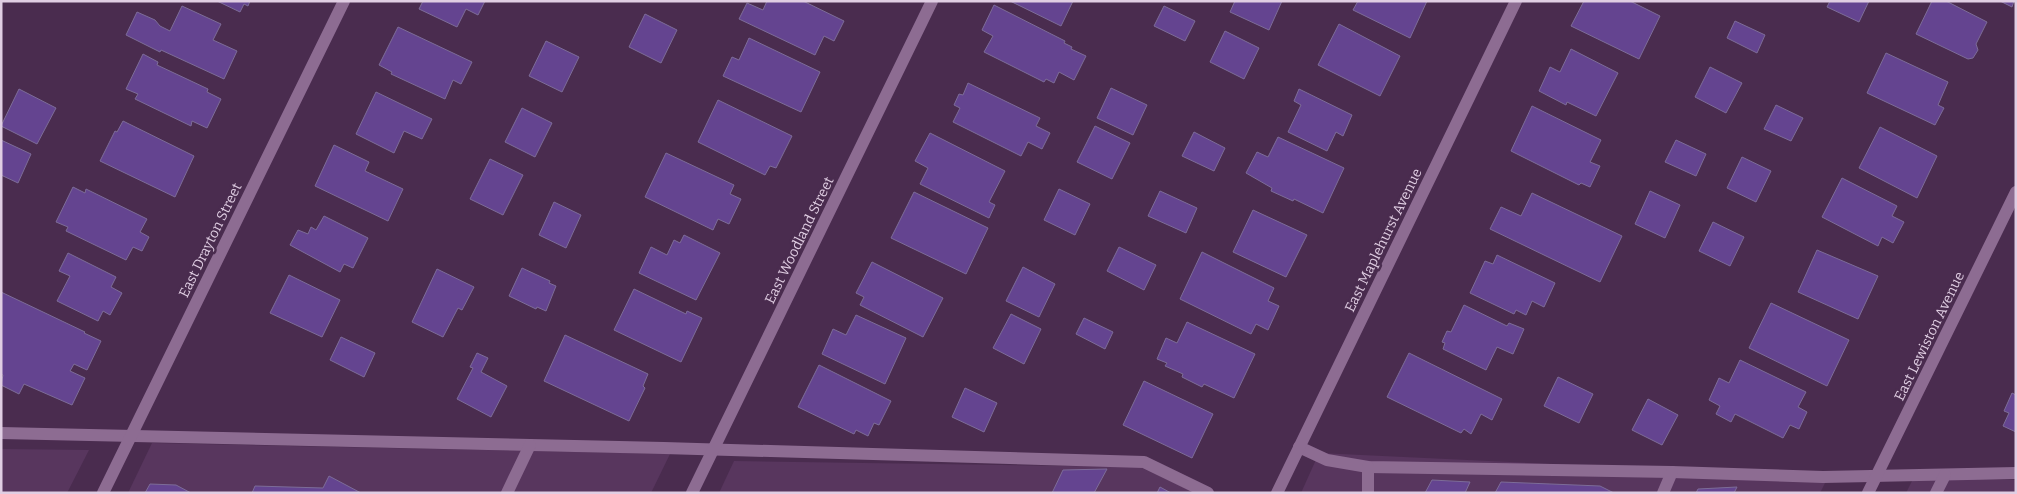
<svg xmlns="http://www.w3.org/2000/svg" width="2017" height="494" font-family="Bitter,serif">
	<rect width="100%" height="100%" fill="#4a2c4f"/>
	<g fill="#58365e">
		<polygon points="152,443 670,454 651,493 128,493"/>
		<polygon points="1,449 89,450 67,493 1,493"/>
		<polygon points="1319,453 1828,477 1820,493 1301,493"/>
		<polygon points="734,461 1140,467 1196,493 719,493"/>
		<polygon points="1914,477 2016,480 2016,493 1906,493"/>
	</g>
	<g fill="#644490" stroke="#7d6c98">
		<polygon points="217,1 250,1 248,6 244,4 240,12"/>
		<polygon points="423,1 485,1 478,15 466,9 457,27 419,9"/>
		<polygon points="767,1 803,1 844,21 834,41 824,36 815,55 739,19 747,3 763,10"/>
		<polygon points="1010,1 1073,1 1061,26"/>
		<polygon points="1235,1 1282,1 1269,30 1230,12"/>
		<polygon points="1358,1 1427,1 1410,38 1353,10"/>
		<polygon points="1584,1 1630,1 1660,16 1639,59 1571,26"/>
		<polygon points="1830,1 1869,1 1859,22 1827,7"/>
		<polygon points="1932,1 1946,1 1987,22 1976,44 1978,50 1973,58 1968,59 1916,34"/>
		<polygon points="2000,1 2014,1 2012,7"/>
		<polygon points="994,5 1065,41 1064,43 1072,47 1071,49 1086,56 1074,80 1059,72 1054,83 1046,79 1044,82 984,52 993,36 982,30"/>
		<polygon points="182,6 221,24 213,40 237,51 224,79 161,50 160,52 126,35 137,12 155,20 160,26 170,31"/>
		<polygon points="1164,6 1195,21 1185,41 1154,26"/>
		<polygon points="645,14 677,30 661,63 629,47"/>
		<polygon points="1735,21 1765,35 1757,53 1727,38"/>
		<polygon points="1339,24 1400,56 1380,96 1318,65"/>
		<polygon points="398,27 472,62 461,84 453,80 445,99 391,74 392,72 379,65"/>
		<polygon points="1225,31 1259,48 1244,79 1210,62"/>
		<polygon points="749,38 820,72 801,112 723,76 732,57 739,60"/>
		<polygon points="546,41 579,57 562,92 529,76"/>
		<polygon points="1571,49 1618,73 1596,116 1567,102 1566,105 1539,91 1550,67 1560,72"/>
		<polygon points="1886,53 1948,82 1938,105 1944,108 1935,125 1867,93"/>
		<polygon points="143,54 158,62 157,65 208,89 207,92 221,99 207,128 192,121 191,126 135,99 138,94 126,89"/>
		<polygon points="1710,67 1742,83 1726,113 1695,97"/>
		<polygon points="968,83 1040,118 1036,126 1050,133 1042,149 1028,142 1021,156 953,122 960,108 954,105 959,94 963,95"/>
		<polygon points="1111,88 1147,105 1133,135 1097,118"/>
		<polygon points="19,89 56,108 37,144 1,126"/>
		<polygon points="1299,89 1352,115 1343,136 1336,132 1327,151 1288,132 1301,105 1294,101"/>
		<polygon points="376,92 432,119 422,139 404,131 394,153 356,134"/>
		<polygon points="718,100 792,136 776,168 770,166 765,175 698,142"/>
		<polygon points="1776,105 1803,118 1791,141 1764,129"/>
		<polygon points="1532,106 1601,140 1590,162 1600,166 1590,187 1581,183 1579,185 1511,151"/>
		<polygon points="522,108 552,123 535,157 505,142"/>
		<polygon points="123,121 194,156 175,197 100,161 115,131 117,132"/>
		<polygon points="1095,126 1130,143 1112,179 1077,162"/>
		<polygon points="1880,127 1937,156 1917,198 1859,168"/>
		<polygon points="1194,132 1225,148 1214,171 1182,156"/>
		<polygon points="930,133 1005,171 989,202 995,205 989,218 920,184 928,168 915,161"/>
		<polygon points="1278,137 1344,168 1323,213 1294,199 1293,201 1271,191 1272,188 1246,173 1257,152 1268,157"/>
		<polygon points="1,140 31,154 18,183 1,175"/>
		<polygon points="1676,140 1706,154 1696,176 1665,162"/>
		<polygon points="334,145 369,162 365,171 403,189 388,221 315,186"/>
		<polygon points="666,153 734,185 730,194 741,199 729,224 718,219 713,230 645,197"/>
		<polygon points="1742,157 1771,171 1756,202 1727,188"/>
		<polygon points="490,159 523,175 503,215 470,199"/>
		<polygon points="1842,178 1897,206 1892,216 1904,222 1893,243 1882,237 1878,246 1822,217"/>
		<polygon points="73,187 85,193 86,189 147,219 140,232 149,237 142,251 133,247 126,260 66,231 68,227 56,222"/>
		<polygon points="1059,189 1090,204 1075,235 1044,220"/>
		<polygon points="1160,191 1197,208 1186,233 1148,216"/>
		<polygon points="1650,191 1680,205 1665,238 1635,224"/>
		<polygon points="914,192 988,228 966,274 891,238"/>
		<polygon points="1532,193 1622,236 1600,282 1490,229 1501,207 1521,216"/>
		<polygon points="554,202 581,215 566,248 539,235"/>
		<polygon points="1253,210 1307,235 1286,277 1233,252"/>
		<polygon points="324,216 368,238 353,268 344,264 340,272 290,245 298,230 308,234 311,227 316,230"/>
		<polygon points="1713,222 1744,237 1730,266 1699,251"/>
		<polygon points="684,235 720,253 696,300 639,273 651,247 667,255 674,240 680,243"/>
		<polygon points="1119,247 1156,265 1144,290 1107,271"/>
		<polygon points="1817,250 1878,276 1858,319 1798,292"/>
		<polygon points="1202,252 1274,288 1268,301 1279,306 1268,330 1256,324 1251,334 1180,299"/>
		<polygon points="68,253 116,277 111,287 122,293 110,315 103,311 98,321 57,301 70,276 59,271"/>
		<polygon points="1497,255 1555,283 1544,307 1532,301 1526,315 1516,310 1514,314 1470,293 1485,261 1493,264"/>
		<polygon points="872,262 943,298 923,337 860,305 864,297 856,293"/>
		<polygon points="1023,267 1055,284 1039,317 1006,301"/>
		<polygon points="522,268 550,281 549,283 556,286 546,311 537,307 536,309 509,296"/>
		<polygon points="437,269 474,287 462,310 458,308 443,337 412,322"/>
		<polygon points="289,275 340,300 322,337 270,313"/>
		<polygon points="634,289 686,314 687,311 702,318 681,362 614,330"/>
		<polygon points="1,292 85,332 84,333 101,341 87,370 74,364 70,371 85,378 72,405 24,384 19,394 1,385 3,375 1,374"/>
		<polygon points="1771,303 1849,340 1827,386 1749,348"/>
		<polygon points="1464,305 1507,326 1509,323 1524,329 1513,354 1497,347 1486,370 1443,349 1445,343 1442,342 1447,331 1451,332"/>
		<polygon points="1011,314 1041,329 1024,364 993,348"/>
		<polygon points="856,315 906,338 885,384 822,354 833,329 846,335"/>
		<polygon points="1084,318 1113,332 1105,349 1076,334"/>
		<polygon points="1187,322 1255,354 1234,398 1204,384 1202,387 1182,377 1183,374 1165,366 1167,363 1157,359 1166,338 1177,343"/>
		<polygon points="565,335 648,374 643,386 645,388 629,421 544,381"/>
		<polygon points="341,337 375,353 364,377 330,360"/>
		<polygon points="477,353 488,358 481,372 507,386 491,417 457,399 473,368 470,367"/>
		<polygon points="1409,353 1502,399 1492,420 1481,414 1471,434 1464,429 1461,433 1387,397"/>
		<polygon points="1740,360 1806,392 1798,407 1807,412 1799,429 1790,425 1783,438 1735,414 1731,422 1716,414 1720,406 1709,400 1719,378 1729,383"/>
		<polygon points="819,365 891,401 879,425 874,423 868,436 856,430 854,434 798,407"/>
		<polygon points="1558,377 1593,394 1579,423 1544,406"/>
		<polygon points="1144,381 1213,414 1192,458 1123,425"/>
		<polygon points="965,388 997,403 984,432 952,417"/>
		<polygon points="2012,393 2016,395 2016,432 2003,426 2009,413 2004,411"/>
		<polygon points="1648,399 1678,415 1662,445 1632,430"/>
		<polygon points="1107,469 1094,493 1052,493 1063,470"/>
		<polygon points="329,476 361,493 252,493 255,486 323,488"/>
		<polygon points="1432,480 1470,482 1465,493 1425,493"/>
		<polygon points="1501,482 1600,486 1614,493 1495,493"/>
		<polygon points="150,484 176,485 191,493 145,493"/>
		<polygon points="1160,487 1171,493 1157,493"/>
		<polygon points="1737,487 1734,493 1696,493 1698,489"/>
	</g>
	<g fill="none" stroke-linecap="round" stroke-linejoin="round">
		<g stroke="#8d6c92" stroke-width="12">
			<polyline points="1,433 664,448 1144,462 1208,493"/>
			<polyline points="1299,447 1327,460 1368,467 1672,472 1823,477 2016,473"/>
			<polyline points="103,493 344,1"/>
			<polyline points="507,493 530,445"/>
			<polyline points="692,493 932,1"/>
			<polyline points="1277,493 1516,1"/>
			<polyline points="1368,493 1368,467"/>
			<polyline points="1663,493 1672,472"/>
			<polyline points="1868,493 2016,192"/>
			<polyline points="1936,493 1945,475"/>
		</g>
	</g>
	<g text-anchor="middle" stroke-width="5" stroke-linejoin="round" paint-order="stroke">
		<g font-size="14" fill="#e0cee3" stroke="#4a2c4f">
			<text transform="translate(210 240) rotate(-64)" y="5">East Drayton Street</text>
			<text transform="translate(799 240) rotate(-64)" y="5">East Woodland Street</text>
			<text transform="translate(1383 240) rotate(-64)" y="5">East Maplehurst Avenue</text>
			<text transform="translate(1929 336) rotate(-64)" y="5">East Lewiston Avenue</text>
		</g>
	</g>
	<rect width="2017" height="494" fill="none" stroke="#e0cee3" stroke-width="5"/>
</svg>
